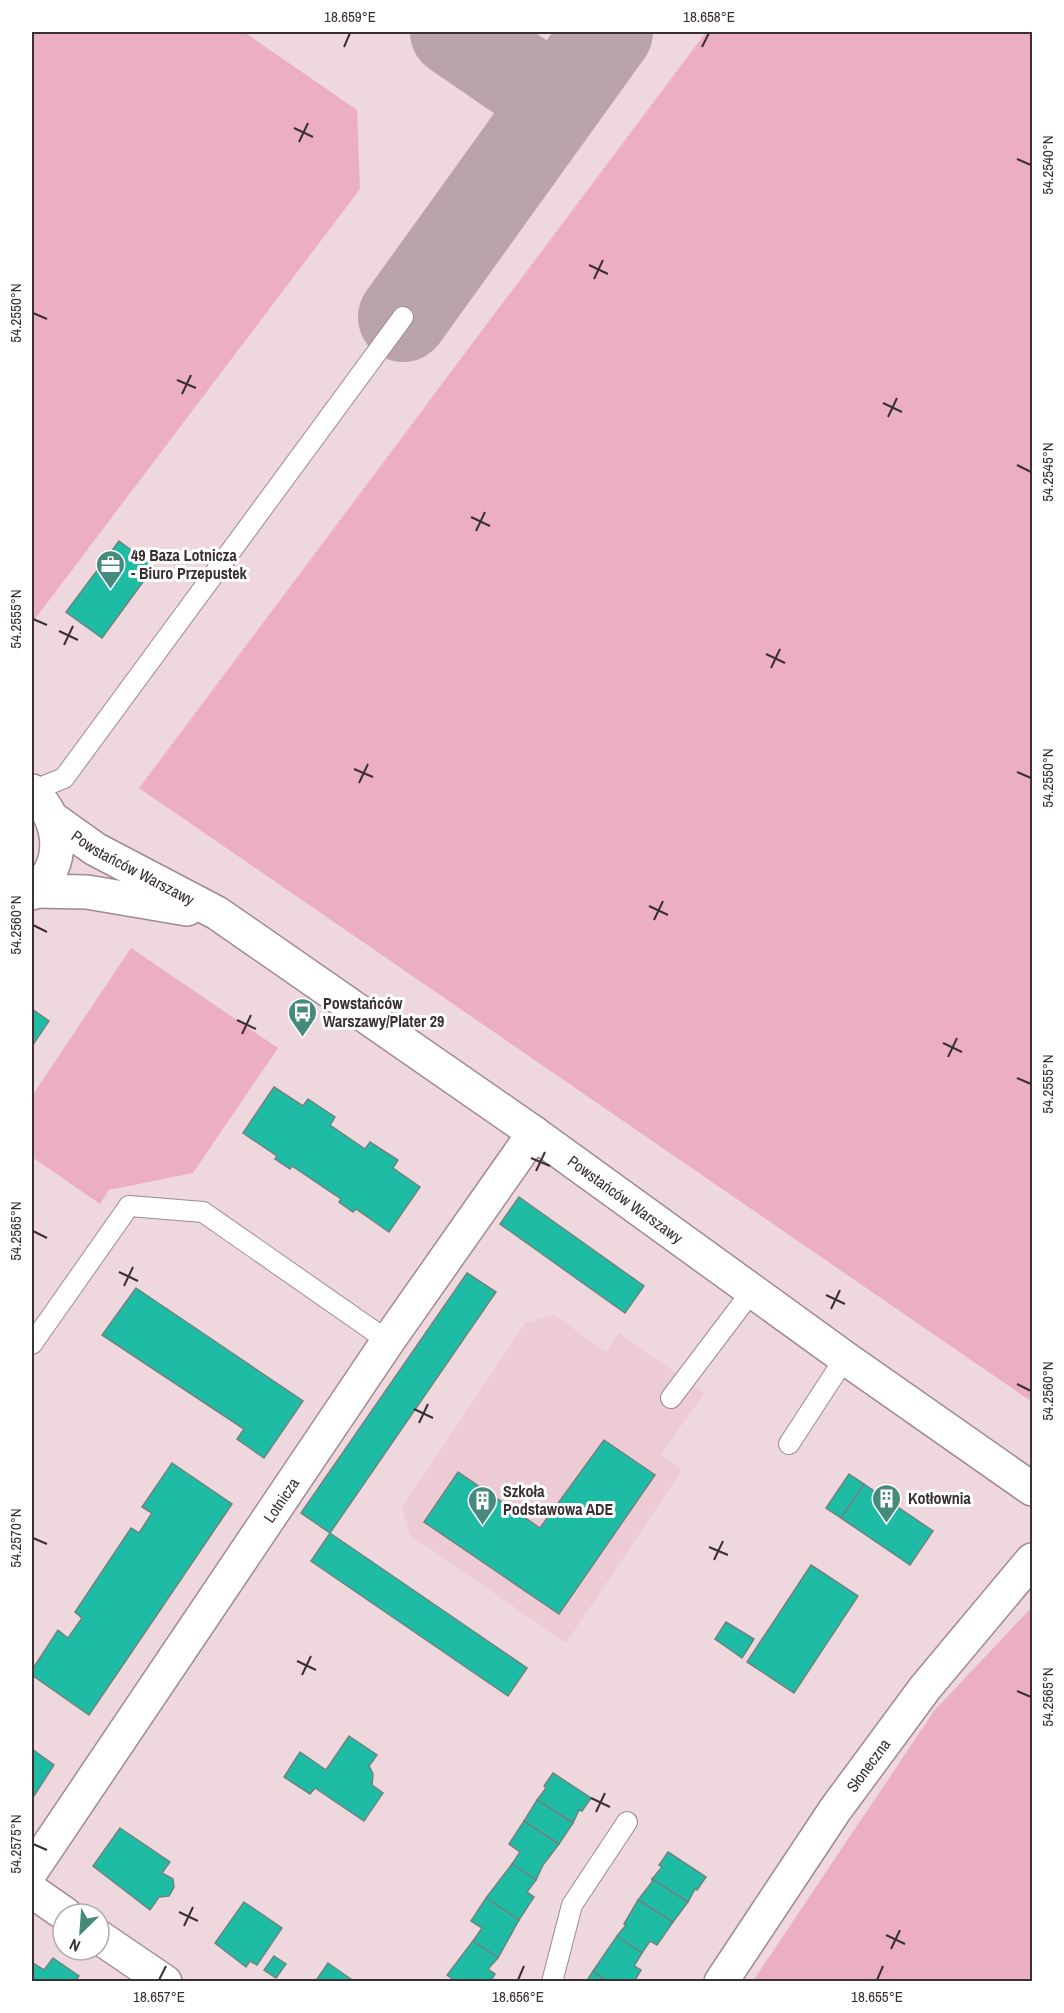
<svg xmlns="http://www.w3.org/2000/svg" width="1064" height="2013" viewBox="0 0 1064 2013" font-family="'Archivo Narrow',sans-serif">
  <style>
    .built { fill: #eccbd5 }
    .green { fill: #ecafc2 }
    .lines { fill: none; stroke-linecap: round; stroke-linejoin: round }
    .taxiway { stroke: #b8a4aa; stroke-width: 90 }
    .building { fill: #1ebba5; stroke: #6d847f; stroke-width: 1.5 }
    .service-casing { stroke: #a08990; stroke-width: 22 }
    .minor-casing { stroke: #a08990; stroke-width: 36 }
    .secondary-casing { stroke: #a08990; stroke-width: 36 }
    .service { stroke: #fff; stroke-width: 20 }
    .minor { stroke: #fff; stroke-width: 33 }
    .secondary { stroke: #fff; stroke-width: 33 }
    .ticks { fill: none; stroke: #393032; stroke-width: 2 }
    .labels { text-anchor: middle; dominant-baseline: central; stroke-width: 6; stroke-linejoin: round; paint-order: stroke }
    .poi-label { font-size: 16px; font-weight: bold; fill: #393032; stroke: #fff; text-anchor: start }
    .street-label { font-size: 16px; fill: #393032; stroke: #fff }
    .neatline { fill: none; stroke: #393032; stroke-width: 2 }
    .ticks-label { font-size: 15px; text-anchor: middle; fill: #393032 }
  </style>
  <rect width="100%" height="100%" fill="#efd7de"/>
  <polygon class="built" points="554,1315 606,1352 619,1333 704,1393 661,1455 682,1470 566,1643 410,1535 402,1507 525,1323"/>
  <g class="green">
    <polygon points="32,32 244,32 357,110 360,189 32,623"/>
    <polygon points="706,32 1032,32 1032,1402 139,788"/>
    <polygon points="131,948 278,1048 193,1173 109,1190 100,1204 32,1157 32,1096"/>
    <polygon points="1032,1607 1032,1981 753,1981 934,1711"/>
  </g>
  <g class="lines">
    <g class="taxiway">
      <polyline points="455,32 557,102"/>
      <polyline points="403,317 608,32"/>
    </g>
  </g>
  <g class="building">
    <polygon points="119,541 154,567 102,638 66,612"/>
    <polygon points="32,1009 49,1021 32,1046"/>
    <polygon points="274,1087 303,1106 308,1099 335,1117 330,1125 365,1149 370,1142 398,1160 393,1168 420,1187 389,1232 356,1209 353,1212 339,1202 341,1199 292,1166 290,1169 275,1159 277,1156 243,1133"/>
    <polygon points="519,1197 644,1286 625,1313 500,1224"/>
    <polygon points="467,1273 496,1292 330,1533 301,1513"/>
    <polygon points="136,1288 303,1401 264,1458 237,1439 244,1429 102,1335"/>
    <polygon points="604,1440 655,1475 559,1614 424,1522 458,1472 540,1528"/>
    <polygon points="172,1463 232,1504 89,1715 32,1675 32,1670 58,1630 68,1638 82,1618 75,1612 131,1528 139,1533 152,1513 142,1507"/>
    <polygon points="849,1474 864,1484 841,1518 826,1508"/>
    <polygon points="864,1484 933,1531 910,1565 841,1518"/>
    <polygon points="330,1533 527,1668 508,1696 311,1561"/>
    <polygon points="811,1565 858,1596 794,1693 747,1662"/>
    <polygon points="726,1622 754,1639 742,1658 715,1639"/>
    <polygon points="349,1736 377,1755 369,1766 373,1774 372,1785 383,1793 364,1821 315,1788 310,1794 284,1777 300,1752 326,1770"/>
    <polygon points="32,1749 54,1765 32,1799"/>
    <polygon points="553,1773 591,1798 582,1811 579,1810 573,1823 537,1800 546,1788 544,1786"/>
    <polygon points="537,1800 573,1823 559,1844 524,1821"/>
    <polygon points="524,1821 559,1844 543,1865 536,1880 512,1864 520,1852 509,1844"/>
    <polygon points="120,1828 170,1862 162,1873 173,1879 174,1887 169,1896 159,1897 150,1910 93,1866"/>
    <polygon points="668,1852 706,1877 697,1890 695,1889 688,1902 652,1879 662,1867 659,1865"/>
    <polygon points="512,1864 536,1880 527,1892 534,1897 519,1920 486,1898"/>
    <polygon points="652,1879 688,1902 673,1922 638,1900 652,1882"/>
    <polygon points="486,1898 519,1920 498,1958 473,1941 482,1928 471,1921"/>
    <polygon points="638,1900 673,1922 657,1945 650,1941 642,1953 617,1936 626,1925 624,1924"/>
    <polygon points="244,1902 282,1928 257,1965 250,1961 246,1967 215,1943"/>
    <polygon points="617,1936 642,1953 634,1966 641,1970 634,1982 608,1982 593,1971"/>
    <polygon points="473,1941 498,1958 488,1969 495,1974 490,1982 457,1982 447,1975"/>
    <polygon points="274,1956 286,1964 276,1978 264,1970"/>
    <polygon points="53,1958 79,1976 75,1982 32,1982 33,1963 44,1970"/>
    <polygon points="328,1963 355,1982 315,1982"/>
    <polygon points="593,1971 608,1982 586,1982"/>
  </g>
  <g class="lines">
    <defs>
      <g id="service">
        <polyline points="32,791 64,778 403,317"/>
        <polyline points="32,1344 129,1206 203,1212 388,1341"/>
        <polyline points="671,1398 752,1291"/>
        <polyline points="789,1444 845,1358"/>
        <polyline points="552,1982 572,1905 627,1822"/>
      </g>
      <g id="minor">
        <path id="s1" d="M32,1870L388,1341L534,1133"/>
        <polyline points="32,1891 65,1914"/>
        <polyline points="99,1937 165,1982"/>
        <path id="s2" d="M721,1982L835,1810L925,1688L1032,1560"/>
      </g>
      <g id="secondary">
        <path d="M32,791C62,821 68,864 32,893"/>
        <path id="s3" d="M53,819L95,849L217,913L534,1133L845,1358L1032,1489"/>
        <polyline points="34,891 87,892 187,909"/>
      </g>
    </defs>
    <use href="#service" class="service-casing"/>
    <use href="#minor" class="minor-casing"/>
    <use href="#secondary" class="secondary-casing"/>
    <use href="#service" class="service"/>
    <use href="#minor" class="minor"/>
    <use href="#secondary" class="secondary"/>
  </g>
  <path class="ticks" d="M344,47L350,33M702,47L709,33M294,128L313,137M299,142L308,123M1017,159L1031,165M589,265L608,274M594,279L603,260M33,313L47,319M177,380L196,388M182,394L191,375M883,403L902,412M888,417L897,398M1017,465L1031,472M471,517L490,526M476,531L485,512M33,619L47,625M59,631L78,640M64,645L73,626M766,654L785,663M771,668L780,649M354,769L373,777M1017,772L1031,778M359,783L368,764M649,906L668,915M654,920L663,901M33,925L47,932M237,1020L256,1029M242,1034L251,1015M943,1043L962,1052M948,1057L957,1038M1017,1078L1031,1084M531,1158L550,1166M536,1171L545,1152M33,1231L47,1238M119,1272L138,1281M124,1286L133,1267M826,1295L845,1304M831,1309L840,1290M1017,1384L1031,1391M414,1409L433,1418M419,1423L428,1404M33,1538L47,1544M709,1547L728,1555M714,1560L723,1541M297,1661L316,1670M302,1675L311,1656M1017,1691L1031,1697M591,1798L610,1807M596,1812L605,1793M33,1844L47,1850M179,1912L198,1921M184,1926L193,1907M886,1935L905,1944M891,1949L900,1930M159,1980L166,1966M518,1980L524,1966M877,1980L883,1966"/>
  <defs>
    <symbol id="office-pin" viewBox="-11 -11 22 30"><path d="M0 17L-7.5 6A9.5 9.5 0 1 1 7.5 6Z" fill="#46897d" stroke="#fff"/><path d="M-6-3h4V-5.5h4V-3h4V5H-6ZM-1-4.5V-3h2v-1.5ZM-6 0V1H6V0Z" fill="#fff"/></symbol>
    <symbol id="bus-pin" viewBox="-11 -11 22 30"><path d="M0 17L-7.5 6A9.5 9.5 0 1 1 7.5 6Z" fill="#46897d" stroke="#fff"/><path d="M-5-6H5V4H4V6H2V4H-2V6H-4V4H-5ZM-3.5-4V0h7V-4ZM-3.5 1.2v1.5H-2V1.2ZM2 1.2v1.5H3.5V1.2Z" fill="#fff"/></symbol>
    <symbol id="building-pin" viewBox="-11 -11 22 30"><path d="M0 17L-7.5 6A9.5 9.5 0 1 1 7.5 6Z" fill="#46897d" stroke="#fff"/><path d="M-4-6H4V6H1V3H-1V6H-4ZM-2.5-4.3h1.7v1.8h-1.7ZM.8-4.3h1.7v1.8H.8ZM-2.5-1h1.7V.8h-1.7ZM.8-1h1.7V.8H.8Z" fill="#fff"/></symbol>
  </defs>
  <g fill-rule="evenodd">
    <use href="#office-pin" x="94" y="548" width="33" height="45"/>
    <use href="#bus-pin" x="286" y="996" width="33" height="45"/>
    <use href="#building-pin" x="870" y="1482" width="33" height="45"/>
    <use href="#building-pin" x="466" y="1484" width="33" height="45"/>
  </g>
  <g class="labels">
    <g class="poi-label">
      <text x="131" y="555">49 Baza Lotnicza<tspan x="131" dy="18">- Biuro Przepustek</tspan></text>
      <text x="323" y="1003">Powstańców<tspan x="323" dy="18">Warszawy/Plater 29</tspan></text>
      <text x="503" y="1491">Szkoła<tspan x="503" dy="18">Podstawowa ADE</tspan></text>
      <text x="908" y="1498">Kotłownia</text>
    </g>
    <g class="street-label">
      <text stroke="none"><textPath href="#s3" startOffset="94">Powstańców Warszawy</textPath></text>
      <text stroke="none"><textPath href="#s3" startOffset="688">Powstańców Warszawy</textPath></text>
      <text stroke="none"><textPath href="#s1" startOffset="446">Lotnicza</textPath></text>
      <text stroke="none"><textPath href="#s2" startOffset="262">Słoneczna</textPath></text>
    </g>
  </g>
  <rect width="1064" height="2013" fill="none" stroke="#ffffff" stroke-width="66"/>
  <g transform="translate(81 1932) rotate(205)"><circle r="28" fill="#ffffff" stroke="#b0acad" stroke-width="1.5"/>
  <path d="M0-4.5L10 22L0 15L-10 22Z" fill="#46897d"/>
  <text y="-9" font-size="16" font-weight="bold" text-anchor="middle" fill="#393032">N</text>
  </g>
  <rect x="33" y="33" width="998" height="1947" class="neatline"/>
  <g class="ticks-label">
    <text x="350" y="22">18.659°E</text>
    <text x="709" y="22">18.658°E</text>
    <text transform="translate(1048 165) rotate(-90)" y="5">54.2540°N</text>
    <text transform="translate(16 313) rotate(-90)" y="5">54.2550°N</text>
    <text transform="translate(1048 472) rotate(-90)" y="5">54.2545°N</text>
    <text transform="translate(16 619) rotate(-90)" y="5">54.2555°N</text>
    <text transform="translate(1048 778) rotate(-90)" y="5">54.2550°N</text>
    <text transform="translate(16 925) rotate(-90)" y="5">54.2560°N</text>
    <text transform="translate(1048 1084) rotate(-90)" y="5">54.2555°N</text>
    <text transform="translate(16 1231) rotate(-90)" y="5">54.2565°N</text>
    <text transform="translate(1048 1391) rotate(-90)" y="5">54.2560°N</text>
    <text transform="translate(16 1538) rotate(-90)" y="5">54.2570°N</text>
    <text transform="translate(1048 1697) rotate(-90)" y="5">54.2565°N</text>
    <text transform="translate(16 1844) rotate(-90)" y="5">54.2575°N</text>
    <text x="159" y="2002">18.657°E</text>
    <text x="518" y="2002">18.656°E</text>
    <text x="877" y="2002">18.655°E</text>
  </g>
</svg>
